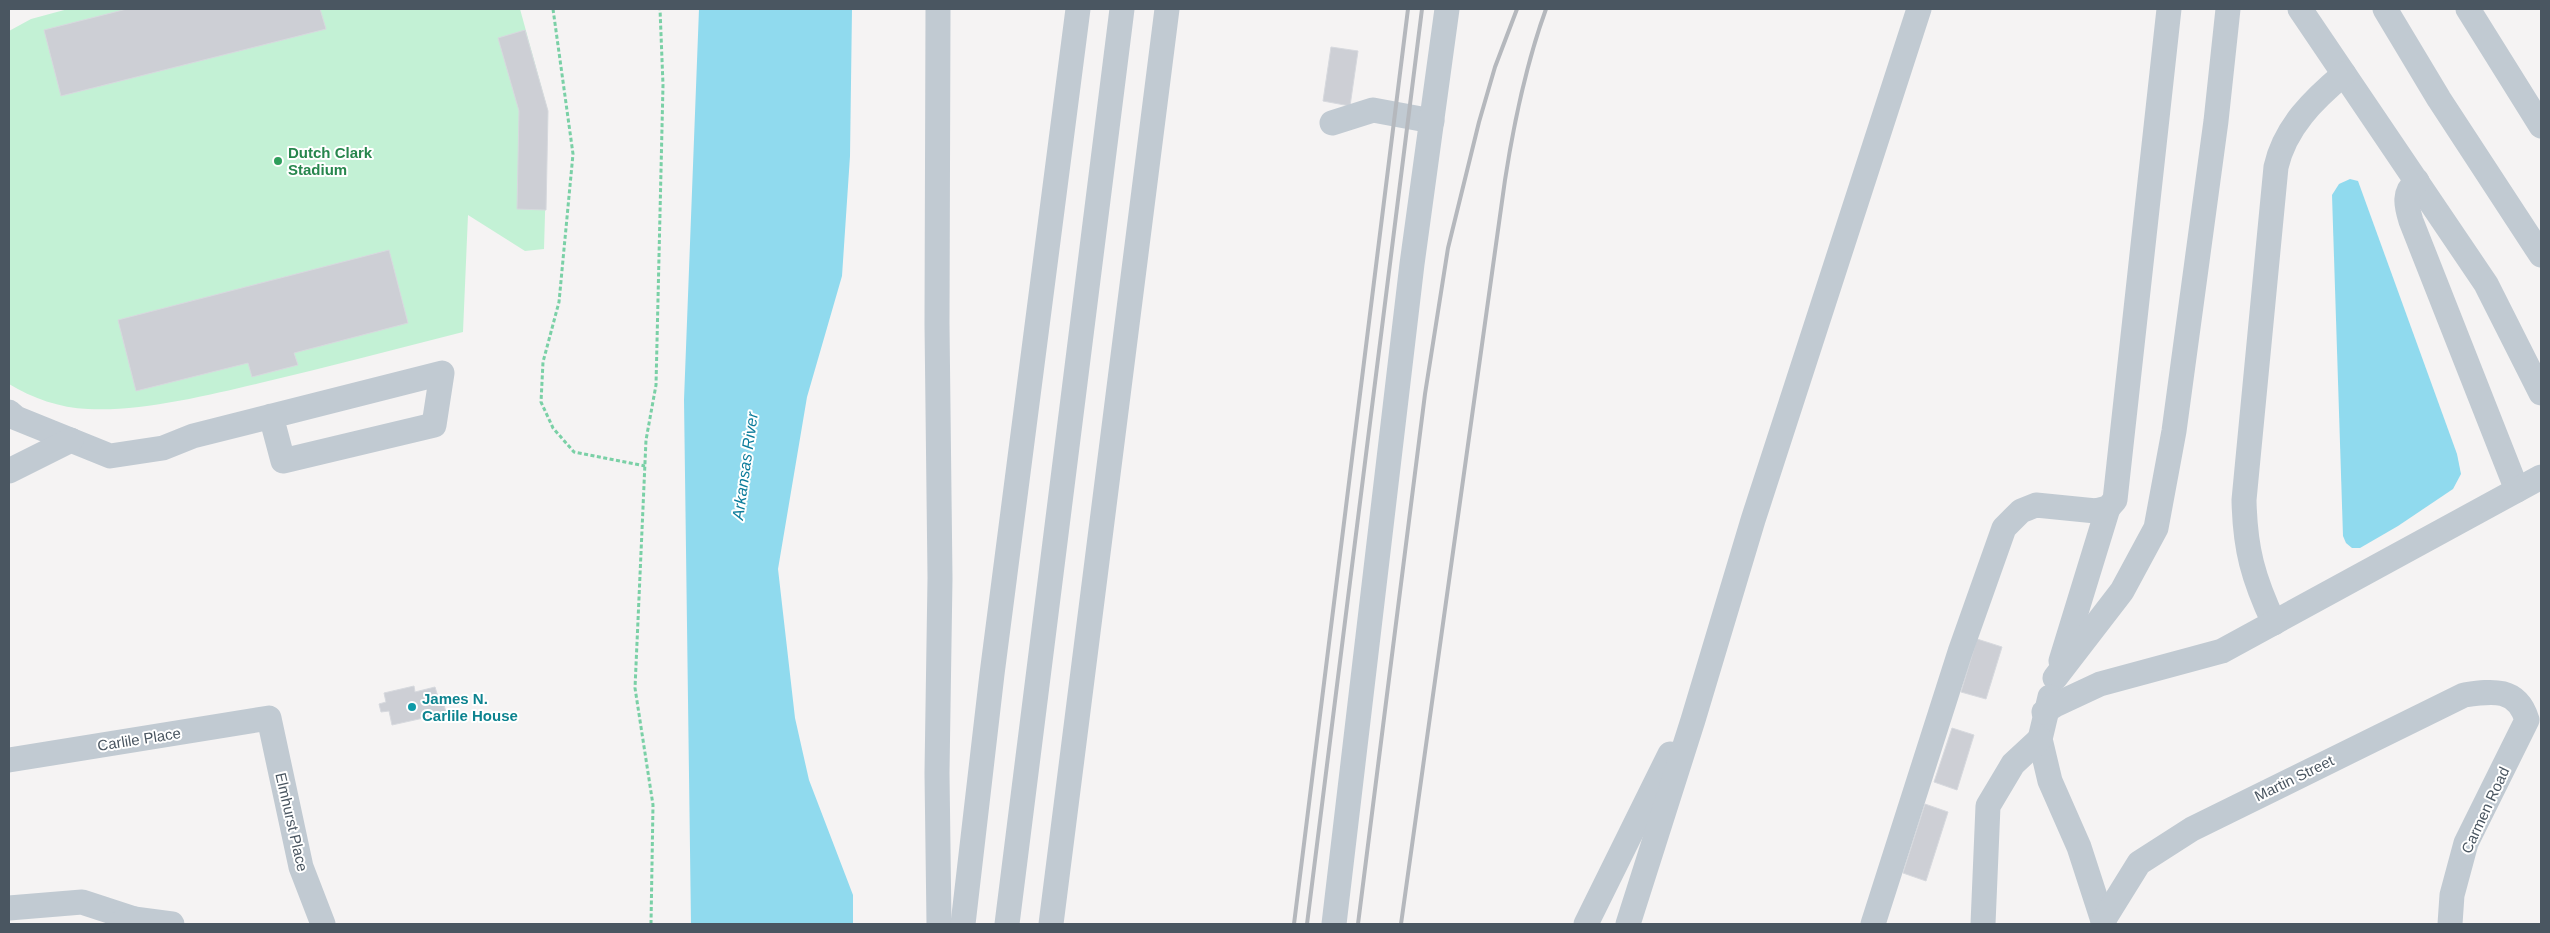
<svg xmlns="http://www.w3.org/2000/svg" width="2550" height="933" viewBox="0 0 2550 933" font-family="Helvetica,sans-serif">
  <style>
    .green { fill: #c3f1d5 }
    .water { fill: #90daee }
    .building { fill: #cdcfd5; stroke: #d7d9de }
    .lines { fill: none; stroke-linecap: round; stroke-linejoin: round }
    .path { stroke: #7ad0a6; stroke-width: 3; stroke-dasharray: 4 2.5; stroke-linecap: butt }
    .minor { stroke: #c1cad2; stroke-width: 25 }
    .rail { stroke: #b5b8bd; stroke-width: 4 }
    .leisure-dot { fill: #2e9e5b; stroke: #fff; stroke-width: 2 }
    .culture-dot { fill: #0f9aa8; stroke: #fff; stroke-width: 2 }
    .labels { text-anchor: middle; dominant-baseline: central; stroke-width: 4; stroke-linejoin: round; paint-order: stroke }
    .leisure-label { font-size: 15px; font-weight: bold; fill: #27864d; stroke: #fff; text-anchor: start }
    .culture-label { font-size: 15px; font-weight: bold; fill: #0d838f; stroke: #fff; text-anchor: start }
    .street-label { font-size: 15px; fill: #4a5661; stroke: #fff }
    .water-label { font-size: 16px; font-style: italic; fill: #0c7c9b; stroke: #fff }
  </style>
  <rect width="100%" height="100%" fill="#f5f3f3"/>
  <path class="green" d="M68,9H520L548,111L544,249L525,251L468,215L463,332C395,349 328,367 260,383C209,395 140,412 88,409C60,408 32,398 9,384V31L31,19Z"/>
  <g class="water">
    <polygon points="699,9 852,9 850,156 842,276 807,397 778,569 795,718 809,780 853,895 853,924 691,924 684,400"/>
    <polygon points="2350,179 2358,181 2457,454 2461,474 2453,489 2398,526 2360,548 2352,548 2346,543 2343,536 2332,195 2339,184"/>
  </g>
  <g class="building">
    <polygon points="127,9 320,9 326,29 61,96 44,30"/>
    <polygon points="525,30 548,111 546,210 517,209 519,111 498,38"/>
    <polygon points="1331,47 1358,51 1350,106 1323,101"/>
    <polygon points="389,250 408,323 294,353 298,365 252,377 248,363 136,391 118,320"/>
    <polygon points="1977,639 2002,647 1986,699 1961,692"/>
    <polygon points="414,686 415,692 435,687 438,697 442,696 446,713 392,725 389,711 381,712 379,704 386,702 384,693"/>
    <polygon points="1952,728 1974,735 1957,790 1934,782"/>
    <polygon points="1925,804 1948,812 1926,881 1903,873"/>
  </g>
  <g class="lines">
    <g class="path">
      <polyline points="553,9 573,154 559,302 543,362 541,402 553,428 574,452 645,466"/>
      <polyline points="651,924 653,805 635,688 646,440 656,385 663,85 660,9"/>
    </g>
    <g class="minor">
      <polyline points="938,9 937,324 940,578 937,773 939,924"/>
      <polyline points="2300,9 2486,284 2541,393"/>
      <polyline points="2385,9 2439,99 2541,255"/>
      <polyline points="2468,9 2541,126"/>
      <polyline points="1332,123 1373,110 1432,121"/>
      <path d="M2417,181C2403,192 2406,205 2411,221L2517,490"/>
      <polyline points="9,412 16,418 110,456 163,448 193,436 442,373 434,425 283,461 271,416"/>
      <polyline points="9,471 71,440"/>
      <path d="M2274,623C2253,578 2245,549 2244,500L2276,167C2285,127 2314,99 2344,74"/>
      <polyline points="2061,661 2108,508"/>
      <polyline points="2055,678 2122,591 2156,528 2174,431 2216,121 2228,9"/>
      <polyline points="2050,697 2040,739 2050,781 2079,847 2104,924"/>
      <polyline points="2044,712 2055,705 2100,684 2222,651 2541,477"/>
      <polyline points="9,760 269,718 301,867 323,924"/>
      <polyline points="9,908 82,902 134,919"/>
      <path d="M2103,921L2139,863L2192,829L2464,695C2492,691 2517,687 2527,720L2466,843L2452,895L2450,924"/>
      <polyline points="118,924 134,919 172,924"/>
      <polyline points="963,924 992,674 1078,9"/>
      <polyline points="1007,924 1122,9"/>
      <polyline points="1051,924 1167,9"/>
      <polyline points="1334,924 1412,264 1447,9"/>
      <polyline points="1586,924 1670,754"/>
      <polyline points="1628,924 1693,720 1753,520 1919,9"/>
      <polyline points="1873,924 1960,652 2004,528 2021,511 2036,505 2096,511 2108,508 2115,500 2169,9"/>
      <polyline points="1983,924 1988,806 2013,764 2040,739"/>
    </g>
    <g class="rail">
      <polyline points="1294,924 1408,9"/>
      <polyline points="1307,924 1422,9"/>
      <polyline points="1358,924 1425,394 1448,248 1479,122 1495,67 1517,9"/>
      <path d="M1401,924L1505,180C1514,122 1526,64 1546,9"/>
    </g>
  </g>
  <circle class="leisure-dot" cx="278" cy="161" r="5"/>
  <circle class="culture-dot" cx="412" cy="707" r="5"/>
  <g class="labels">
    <g class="leisure-label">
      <text x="288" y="152">Dutch Clark<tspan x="288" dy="17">Stadium</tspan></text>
    </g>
    <g class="culture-label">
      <text x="422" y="698">James N.<tspan x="422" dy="17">Carlile House</tspan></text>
    </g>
    <g class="street-label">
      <text transform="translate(139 739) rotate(-9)">Carlile Place</text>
      <text transform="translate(2294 778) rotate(-26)">Martin Street</text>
      <text transform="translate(2485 810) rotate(-65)">Carmen Road</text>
      <text transform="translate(292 822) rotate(77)">Elmhurst Place</text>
    </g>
    <g class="water-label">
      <text transform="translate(745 466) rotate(-82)">Arkansas River</text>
    </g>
  </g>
  <rect width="2550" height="933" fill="none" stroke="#4a5661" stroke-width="20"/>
</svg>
